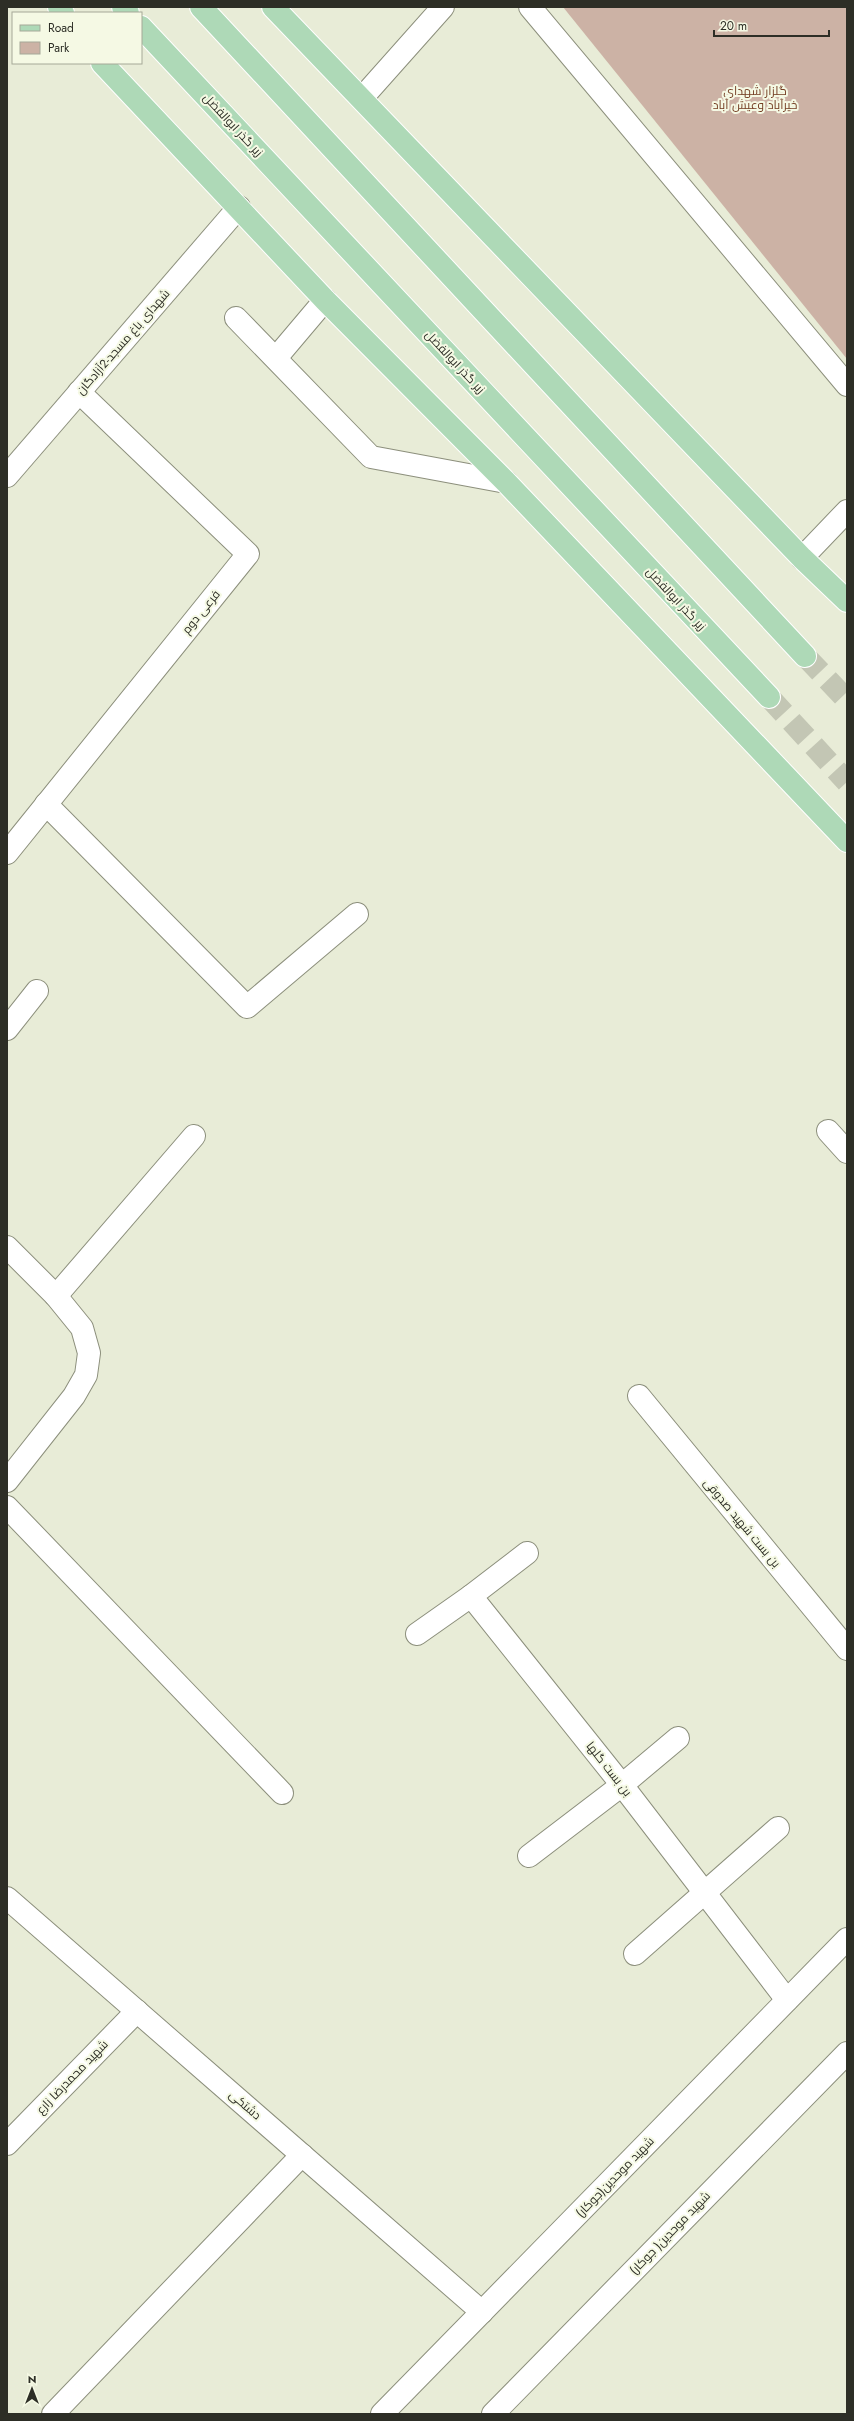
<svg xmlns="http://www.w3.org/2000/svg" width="854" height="2421" viewBox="0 0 854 2421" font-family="Jost,Cairo,sans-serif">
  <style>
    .green { fill: #ccb2a5 }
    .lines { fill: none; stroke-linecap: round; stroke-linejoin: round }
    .primary-tunnel { stroke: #c3c6b4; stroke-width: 22; stroke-dasharray: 22 11; stroke-linecap: butt }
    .minor-casing { stroke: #8c8f7c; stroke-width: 24 }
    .secondary-casing { stroke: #8c8f7c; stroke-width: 24 }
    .primary-casing { stroke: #fff; stroke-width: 24 }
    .minor { stroke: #fff; stroke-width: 22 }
    .secondary { stroke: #fff; stroke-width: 22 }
    .primary { stroke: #aed9b7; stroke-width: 22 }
    .labels { text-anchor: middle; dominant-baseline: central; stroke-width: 4; stroke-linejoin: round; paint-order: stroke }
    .park-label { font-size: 12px; fill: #733d22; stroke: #f5f9e4 }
    .street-label { font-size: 12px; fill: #2d2e26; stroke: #f5f9e4 }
  </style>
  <rect width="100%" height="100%" fill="#e8ecd7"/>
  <polygon class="green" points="563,7 847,7 847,359"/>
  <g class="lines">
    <g class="primary-tunnel">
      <polyline points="805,656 847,700"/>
      <polyline points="769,697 847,782"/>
    </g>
    <defs>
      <g id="minor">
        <polyline points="530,7 847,385"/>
        <polyline points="362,98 443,7"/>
        <polyline points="236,318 371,457 506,482"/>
        <polyline points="276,358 325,300"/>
        <polyline points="7,476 239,207"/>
        <polyline points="802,558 847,511"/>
        <polyline points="46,804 247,1007 357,914"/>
        <polyline points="7,853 248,554 79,392"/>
        <polyline points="7,1029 37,991"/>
        <polyline points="828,1131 847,1152"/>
        <polyline points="7,1247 56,1296 82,1328 89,1353 86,1375 74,1396 7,1481"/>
        <polyline points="56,1296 194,1136"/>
        <polyline points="639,1396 847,1649"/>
        <polyline points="7,1507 282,1793"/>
        <polyline points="527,1553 471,1596 622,1785 787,2000"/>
        <polyline points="417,1634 471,1596"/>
        <polyline points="529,1856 622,1785 678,1738"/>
        <polyline points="7,1898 482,2312"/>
        <polyline points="635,1954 778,1828"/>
        <polyline points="7,2144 137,2011"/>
        <polyline points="53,2414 302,2155"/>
      </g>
      <g id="secondary">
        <polyline points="382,2414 847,1939"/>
        <polyline points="493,2414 847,2053"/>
      </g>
      <g id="primary">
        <polyline points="59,7 63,13"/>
        <polyline points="123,7 128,13"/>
        <polyline points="201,7 805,656"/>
        <polyline points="273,7 802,558 847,601"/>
        <polyline points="141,27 769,697"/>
        <polyline points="102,63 325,300 506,482 847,841"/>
      </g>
    </defs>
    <use href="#minor" class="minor-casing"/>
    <use href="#secondary" class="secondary-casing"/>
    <use href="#primary" class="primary-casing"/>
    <use href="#minor" class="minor"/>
    <use href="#secondary" class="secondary"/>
    <use href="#primary" class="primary"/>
  </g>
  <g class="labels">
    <g class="park-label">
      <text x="755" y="91">گلزار شهدای<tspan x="755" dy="14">خیرآباد وعیش آباد</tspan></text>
    </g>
    <g class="street-label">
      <text transform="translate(233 125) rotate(47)">زیر گذر ابوالفضل</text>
      <text transform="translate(123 342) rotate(-49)">شهدای‌ باغ مسجد-2آزادگان</text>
      <text transform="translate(455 362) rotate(47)">زیر گذر ابوالفضل</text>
      <text transform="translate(676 599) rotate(47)">زیر گذر ابوالفضل</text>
      <text transform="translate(201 612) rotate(-51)">فرعی دوم</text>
      <text transform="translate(742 1523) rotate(50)">بن بست شهید صدوقی</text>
      <text transform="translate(609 1769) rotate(52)">بن بست گلها</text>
      <text transform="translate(72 2077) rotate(-46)">شهید محمدرضا زارع</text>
      <text transform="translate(245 2105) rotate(41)">دشتکی</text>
      <text transform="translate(615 2177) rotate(-46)">شهید موحدین(جوکار)</text>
      <text transform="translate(670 2233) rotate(-46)">شهید موحدین( جوکار)</text>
    </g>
  </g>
  <rect width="854" height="2421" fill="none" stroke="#2d2e26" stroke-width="16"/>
  <rect x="12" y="12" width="130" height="52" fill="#f5f9e4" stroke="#a5a898"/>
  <rect x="20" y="25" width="20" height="6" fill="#aed9b7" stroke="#a5a898"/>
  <text x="48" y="32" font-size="12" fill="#2d2e26">Road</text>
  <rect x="20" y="42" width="20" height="12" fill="#ccb2a5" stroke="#a5a898"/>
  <text x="48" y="52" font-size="12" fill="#2d2e26">Park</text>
  <g transform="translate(32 2389)" stroke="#f5f9e4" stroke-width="3" paint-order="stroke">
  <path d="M0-3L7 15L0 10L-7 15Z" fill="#2d2e26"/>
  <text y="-6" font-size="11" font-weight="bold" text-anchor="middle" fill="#2d2e26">N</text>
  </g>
  <path d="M714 30v6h115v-6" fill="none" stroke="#2d2e26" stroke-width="2"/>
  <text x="720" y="30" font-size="12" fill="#2d2e26" stroke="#f5f9e4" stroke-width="3" paint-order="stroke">20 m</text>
</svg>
